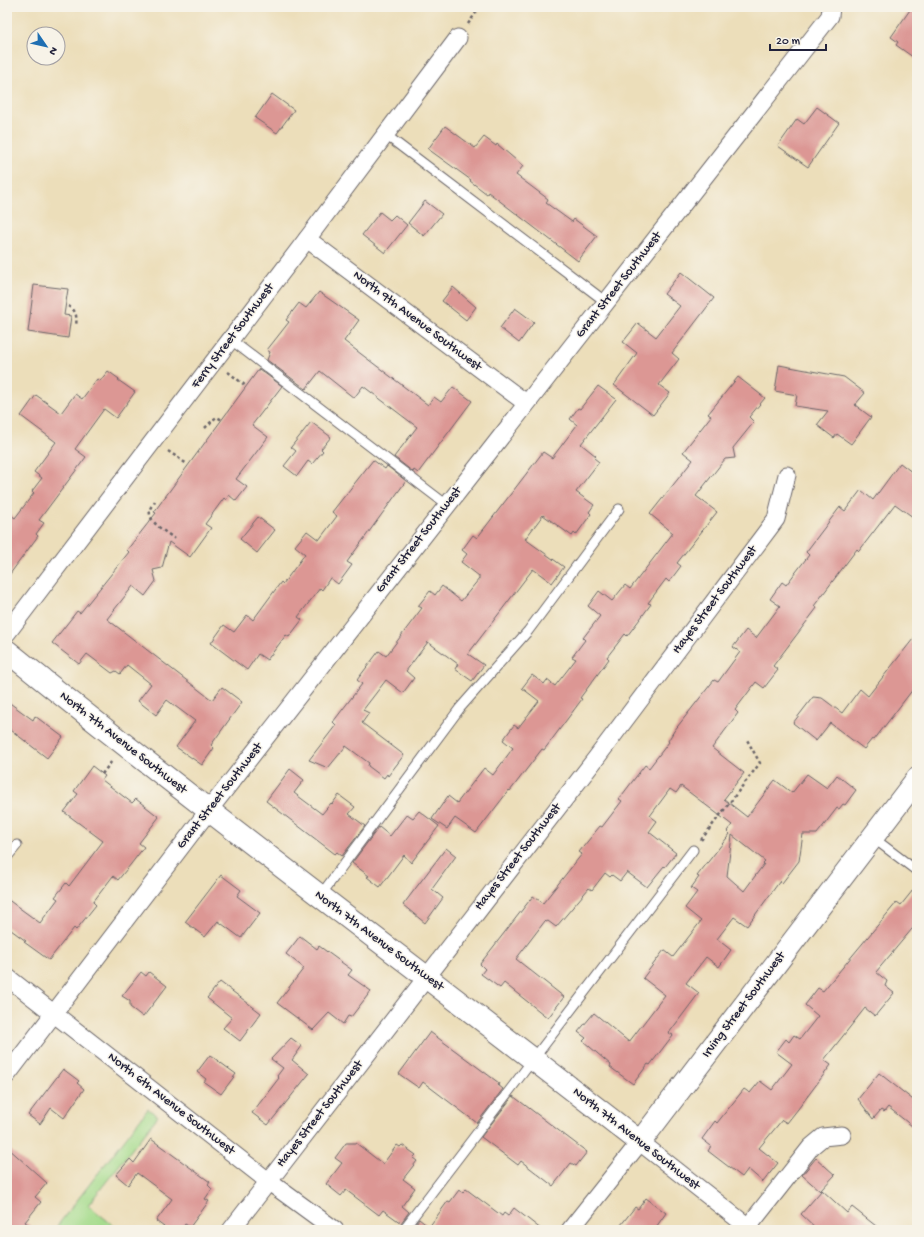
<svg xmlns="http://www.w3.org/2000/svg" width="924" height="1237" viewBox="0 0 924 1237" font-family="'Gochi Hand',sans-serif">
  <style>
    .green { fill: #a6dc8d; stroke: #647f64 }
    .building { fill: #dc9794; fill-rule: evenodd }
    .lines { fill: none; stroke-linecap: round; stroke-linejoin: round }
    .service-casing { stroke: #696467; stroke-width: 11 }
    .minor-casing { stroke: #696467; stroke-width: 19 }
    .tertiary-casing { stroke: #696467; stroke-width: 24 }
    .path { stroke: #696467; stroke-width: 2.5; stroke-dasharray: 3 3; stroke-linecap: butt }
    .service { stroke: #fff; stroke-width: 9 }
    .minor { stroke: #fff; stroke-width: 17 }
    .tertiary { stroke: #fff; stroke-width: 22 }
    .labels { text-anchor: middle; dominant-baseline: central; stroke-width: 3; stroke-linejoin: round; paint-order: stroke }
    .street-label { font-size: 13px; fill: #22223b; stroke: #f7f3e8 }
  </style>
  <rect width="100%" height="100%" fill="#f7f3e8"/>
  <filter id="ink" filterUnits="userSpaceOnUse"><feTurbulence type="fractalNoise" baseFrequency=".025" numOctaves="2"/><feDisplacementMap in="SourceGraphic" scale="8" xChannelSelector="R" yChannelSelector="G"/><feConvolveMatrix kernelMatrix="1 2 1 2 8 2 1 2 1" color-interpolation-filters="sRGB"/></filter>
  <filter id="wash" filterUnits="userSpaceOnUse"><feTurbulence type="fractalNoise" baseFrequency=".012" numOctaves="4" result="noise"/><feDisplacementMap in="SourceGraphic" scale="16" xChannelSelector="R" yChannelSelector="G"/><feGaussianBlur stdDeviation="0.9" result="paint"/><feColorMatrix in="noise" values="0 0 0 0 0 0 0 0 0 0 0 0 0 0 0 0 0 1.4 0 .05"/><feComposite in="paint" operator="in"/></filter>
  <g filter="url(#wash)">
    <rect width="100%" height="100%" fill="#ecdeba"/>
    <polygon class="green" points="148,1109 158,1116 88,1205 119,1230 54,1230"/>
    <g id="blocks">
      <g class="building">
        <polygon points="912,7 917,7 917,60 896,45 898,42 891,37"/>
        <polygon points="272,94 294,110 277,133 255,118"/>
        <polygon points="817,107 839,123 808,167 778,146 797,119 804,124"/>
        <polygon points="445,126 475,148 484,137 496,146 497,144 523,166 516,175 548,199 546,203 572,222 574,219 597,236 578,261 488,192 487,194 470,181 471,180 428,149"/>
        <polygon points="425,201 442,214 424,236 408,223"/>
        <polygon points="380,212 390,220 395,215 407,225 385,253 362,235"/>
        <polygon points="681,272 714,298 672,353 679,359 659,385 670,393 653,415 614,385 637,353 623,342 638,323 656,337 680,306 664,294"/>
        <polygon points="34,285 68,289 64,315 71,316 68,338 28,332"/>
        <polygon points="453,287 476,307 466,320 442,301"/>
        <polygon points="319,292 359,320 344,341 428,405 434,397 441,402 453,387 472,401 418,473 414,470 413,472 394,457 417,427 363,386 354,398 320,371 306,389 267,360 270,352 267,350 289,322 286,320 299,303 306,308"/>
        <polygon points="515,308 534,322 519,343 500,328"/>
        <polygon points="779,365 844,377 865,393 855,405 871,417 851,444 837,434 834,438 817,425 828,411 795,406 797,395 775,391"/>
        <polygon points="259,369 282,386 252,425 268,437 236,479 247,487 236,501 229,495 226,500 224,498 205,524 211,528 190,557 169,542 162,568 153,570 156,581 145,596 133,586 107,619 212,700 222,687 242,702 211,745 214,748 202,765 176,747 195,721 167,700 156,715 138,701 151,684 127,665 120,674 116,671 112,673 87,654 79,664 52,643 77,611 80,613 129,552 127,550 156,513 154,512"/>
        <polygon points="108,371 119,379 118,380 135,392 116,418 104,409 75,449 86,457 39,520 44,523 36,534 38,536 7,578 7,512 15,518 34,493 32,491 42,478 34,472 56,442 21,416 36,395 61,413 75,394 82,399 97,379 100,381"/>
        <polygon points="738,377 765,398 749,417 754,422 733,448 735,458 725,459 696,496 717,512 677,563 681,566 669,582 666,579 648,603 651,604 643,615 627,636 625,634 607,657 609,659 580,698 582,699 568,718 544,750 542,749 510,791 509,790 476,833 455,818 447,829 432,819 448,796 457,803 484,768 493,775 513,748 503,740 514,725 518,728 539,701 522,688 532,675 544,684 547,680 555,686 576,659 572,657 585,640 583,638 600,616 588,606 599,591 612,601 625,585 630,589 673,533 650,514 693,460 683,452 711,416 708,414"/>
        <polygon points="598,386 616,399 581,444 596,456 594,458 599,462 576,492 594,505 589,512 591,514 576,535 574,533 572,536 543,515 525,539 564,567 552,583 533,569 468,654 484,665 472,681 455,669 458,664 428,642 406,671 414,678 403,693 386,680 363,710 369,713 362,723 404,755 388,776 387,774 384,778 368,766 369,763 346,746 328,768 309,760 336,725 333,722 362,684 357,680 379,651 386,656 422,608 418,606 430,591 435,595 442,586 461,601 479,579 479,576 461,562 467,554 462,550 473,535 477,538 543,452 552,458 577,425 570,419 578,408 580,409"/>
        <polygon points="311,422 331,437 321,449 323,451 312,464 308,461 297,476 284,466 296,451 291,447"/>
        <polygon points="373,460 385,469 387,466 406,481 347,562 352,565 338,584 330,578 322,590 320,588 298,617 302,620 289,637 286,635 267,660 258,654 247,670 211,643 224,625 234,632 247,615 253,620 281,582 283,584 305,554 295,546 307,531 319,540 337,516 332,512"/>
        <path d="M900,463L917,476V520L895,504L859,551L857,549L814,606L817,608L773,666L778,670L764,688L756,682L735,710L738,713L712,748L744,773L724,799L747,817L775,780L792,793L807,774L827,788L837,775L856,790L845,805L843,804L839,809L837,808L817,834H803L799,861L782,883L780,881L747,926L734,917L717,939L731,950L719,967L706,957L686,983L699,993L669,1033L673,1035L650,1065L648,1064L633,1084L610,1067L611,1065L583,1041L586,1038L578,1032L594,1013L629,1042L665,995L643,978L664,950L673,957L701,921L685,908L697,892L691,888L699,877L697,876L730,834L727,831L732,825L681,786L676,793L670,789L650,816L657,821L649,832L676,853L665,867L664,866L647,887L627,872L620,881L612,875L610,877L605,873L592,890L589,888L556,927L548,921L546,922L545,921L516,959L564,997L548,1018L504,983L500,988L481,974L485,969L480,964L533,896L543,903L582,854L579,852L600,826L602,827L622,801L619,799L645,765L649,768L669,742L668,741L674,731L714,680L718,682L740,652L733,647L746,630L756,638L780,606L770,599L782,582L786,585L809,555L806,552L840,507L845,511L861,490L873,500ZM732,835L765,861L763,863L764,864L744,891L727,876Z"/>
        <polygon points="258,517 275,530 257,553 240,539"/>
        <polygon points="917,634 917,684 874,740 872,739 864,749 830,723 816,741 793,723 813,697 822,698 842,713 860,689 868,696"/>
        <polygon points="7,701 33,720 35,716 63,737 47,758 7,727"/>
        <polygon points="92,766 105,776 102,780 132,803 136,799 159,817 139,843 144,847 131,864 118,880 113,876 93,902 96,905 76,930 74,928 49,960 24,942 26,941 7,927 7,899 40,923 58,899 55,897 66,883 69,886 103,841 64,812 78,794 74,791"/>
        <polygon points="290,769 304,780 294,793 322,814 331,803 332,804 339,795 355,807 349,814 365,826 342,856 337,852 335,854 266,801"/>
        <polygon points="419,811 439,826 411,863 404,855 380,887 367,877 369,876 352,863 379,827 390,836 407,814 413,818"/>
        <polygon points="446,848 456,856 432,889 443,898 425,923 403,905"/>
        <polygon points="221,875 241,890 237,896 260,913 241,938 218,921 205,937 185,922"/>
        <polygon points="917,885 917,923 876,972 887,981 885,986 894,993 875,1016 865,1008 824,1060 831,1065 798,1109 787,1123 782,1120 759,1148 778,1163 763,1182 748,1169 742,1177 708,1151 711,1146 702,1139 715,1121 717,1123 744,1089 750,1093 760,1081 772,1090 792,1064 776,1052 786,1039 789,1042 794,1035 800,1039 818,1016 805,1005 818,988 823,991 897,902 901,905"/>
        <polygon points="300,936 317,949 319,946 352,970 348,975 371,991 351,1017 348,1016 343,1024 329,1013 313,1030 277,1003 304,968 286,954"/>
        <polygon points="141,972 146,976 149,972 167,986 143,1017 130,1007 130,1001 122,996"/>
        <polygon points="220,982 261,1013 240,1041 223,1028 232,1018 207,998"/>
        <polygon points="430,1032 499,1083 498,1085 503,1089 477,1123 423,1082 419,1088 399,1074"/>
        <polygon points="291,1038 302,1046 292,1060 309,1074 268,1125 252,1113 279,1078 277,1076 283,1068 271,1059"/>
        <polygon points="210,1055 236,1074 221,1094 204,1082 206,1079 197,1072"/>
        <polygon points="63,1069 79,1081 77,1083 84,1089 64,1118 51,1108 40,1124 28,1115"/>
        <polygon points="879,1073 917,1103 917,1130 888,1107 884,1112 881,1110 873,1119 858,1099"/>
        <polygon points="513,1096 587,1152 576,1166 571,1163 553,1186 521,1161 518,1165 481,1137"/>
        <polygon points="151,1139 210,1182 208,1185 212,1189 205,1199 209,1201 190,1227 185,1224 181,1230 168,1230 156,1221 172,1199 137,1173 128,1185 116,1175 130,1159 134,1163"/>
        <polygon points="346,1143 356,1143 383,1164 397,1145 400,1147 402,1145 416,1155 413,1158 417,1161 403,1179 415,1188 402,1206 409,1212 401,1223 383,1210 379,1215 346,1190 341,1196 326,1184 342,1163 335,1158"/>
        <polygon points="7,1147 47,1183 35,1197 41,1202 25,1222 36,1230 7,1230"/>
        <polygon points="816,1158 835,1175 820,1191 802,1175"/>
        <polygon points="466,1189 502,1216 504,1213 508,1216 514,1208 542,1230 411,1230 419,1219 429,1227 448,1201 450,1202 459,1190 463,1192"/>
        <polygon points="822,1190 847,1213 852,1207 881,1230 818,1230 801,1214"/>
        <polygon points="646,1198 666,1213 654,1230 617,1230 635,1207 638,1209"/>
      </g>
    </g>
  </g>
  <g filter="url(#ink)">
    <use href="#blocks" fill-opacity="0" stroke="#696467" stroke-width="1"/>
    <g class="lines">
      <defs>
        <g id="service">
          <polyline points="386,135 606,302"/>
          <polyline points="231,340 447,505"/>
          <polyline points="872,837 917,871"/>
          <polyline points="7,857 17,845"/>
          <polyline points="320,896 460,708 528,631 619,509"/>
          <polyline points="403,1230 693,850"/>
        </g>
        <g id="minor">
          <polyline points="307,239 526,403"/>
          <polyline points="7,633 307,239 458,38"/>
          <polyline points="7,977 268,1181 335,1230"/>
          <polyline points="7,1075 209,810 830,16 831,7"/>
          <polyline points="748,1227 811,1147 823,1137 842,1135"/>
          <polyline points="231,1230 597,757 776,519 787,475"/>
          <polyline points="570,1230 640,1142 752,1230"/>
        </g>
        <path id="tertiary" d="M7,651C215,819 430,978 640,1142L917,779"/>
      </defs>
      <use href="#service" class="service-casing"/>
      <use href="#minor" class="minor-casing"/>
      <use href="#tertiary" class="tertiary-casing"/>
      <g class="path">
        <polyline points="468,24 480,7"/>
        <path d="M68,306C77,310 77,318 76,326"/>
        <polyline points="228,372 246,386"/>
        <polyline points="205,428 214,419 217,417 222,420"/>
        <polyline points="168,451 187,464"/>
        <path d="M155,501C154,503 151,506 150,509C147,522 166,532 175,539"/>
        <polyline points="102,774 112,761"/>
        <polyline points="701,840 760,763 746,738"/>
      </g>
      <use href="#service" class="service"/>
      <use href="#minor" class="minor"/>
      <use href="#tertiary" class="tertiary"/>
    </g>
  </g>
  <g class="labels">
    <g class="street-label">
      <text transform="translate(619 285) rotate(-52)">Grant Street Southwest</text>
      <text transform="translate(417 321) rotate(37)">North 9th Avenue Southwest</text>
      <text transform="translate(233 336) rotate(-53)">Ferry Street Southwest</text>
      <text transform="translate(419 540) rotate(-52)">Grant Street Southwest</text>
      <text transform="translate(715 600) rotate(-53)">Hayes Street Southwest</text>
      <text transform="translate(123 743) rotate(38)">North 7th Avenue Southwest</text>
      <text transform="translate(220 796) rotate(-52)">Grant Street Southwest</text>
      <text transform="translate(518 857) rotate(-52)">Hayes Street Southwest</text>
      <text transform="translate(379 941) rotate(37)">North 7th Avenue Southwest</text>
      <text transform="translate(744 1005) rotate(-53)">Irving Street Southwest</text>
      <text transform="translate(171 1104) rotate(38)">North 6th Avenue Southwest</text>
      <text transform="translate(320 1114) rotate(-52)">Hayes Street Southwest</text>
      <text transform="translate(636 1139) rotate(38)">North 7th Avenue Southwest</text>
    </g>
  </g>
  <rect width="924" height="1237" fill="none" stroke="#f7f3e8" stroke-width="24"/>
  <g transform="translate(46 46) rotate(124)"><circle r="19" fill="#f7f3e8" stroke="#a29fa3"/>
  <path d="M0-3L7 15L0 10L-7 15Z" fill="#1f6fb2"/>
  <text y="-6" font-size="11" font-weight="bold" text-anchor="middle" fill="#22223b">N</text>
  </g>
  <path d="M770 44v6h56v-6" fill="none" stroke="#22223b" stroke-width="2"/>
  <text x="776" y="44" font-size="12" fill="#22223b" stroke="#f7f3e8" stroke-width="3" paint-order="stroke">20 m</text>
</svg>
